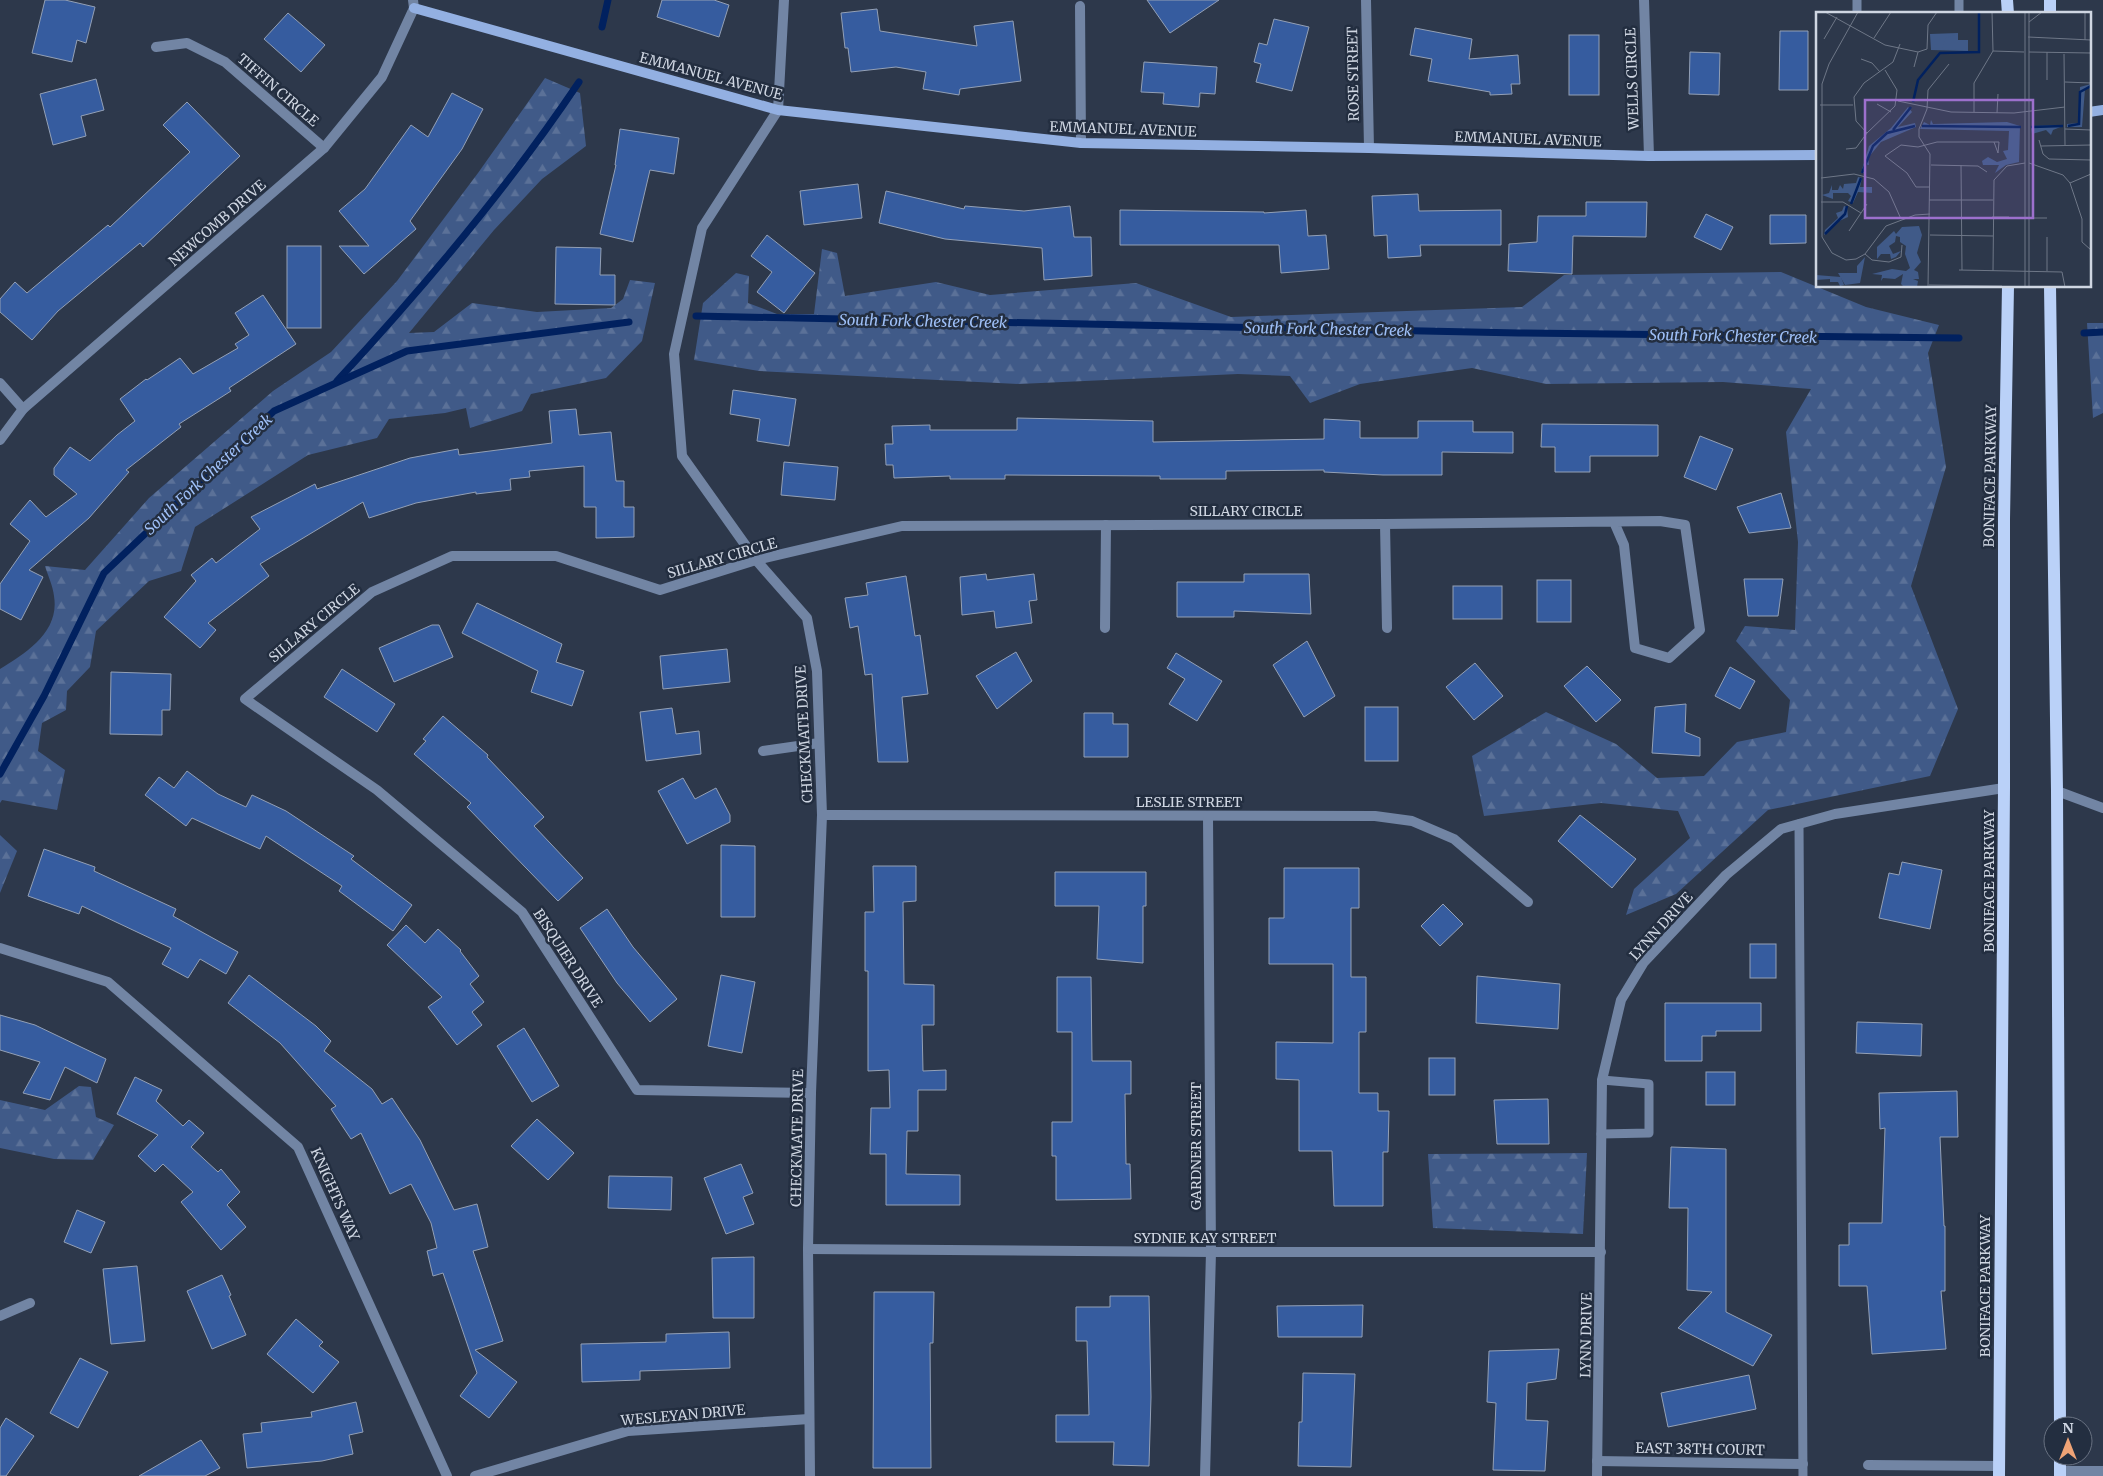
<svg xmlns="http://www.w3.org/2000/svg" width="2103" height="1476" viewBox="0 0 2103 1476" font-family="Merriweather,serif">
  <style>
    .forest { fill: url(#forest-firs) }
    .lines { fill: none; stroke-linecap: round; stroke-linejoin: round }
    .stream { stroke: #01215f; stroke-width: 7 }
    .building { fill: #365c9f; stroke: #93a0b6 }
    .lane { stroke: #7285a4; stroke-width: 9 }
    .street { stroke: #7285a4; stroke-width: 10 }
    .secondary { stroke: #93b0e2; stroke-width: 10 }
    .primary { stroke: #bad1f8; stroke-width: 12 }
    .labels { text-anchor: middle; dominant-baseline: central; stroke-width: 5; stroke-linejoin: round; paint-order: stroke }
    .street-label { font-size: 14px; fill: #cfd6e2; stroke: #232e40 }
    .water-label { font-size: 15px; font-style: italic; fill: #9fc0f8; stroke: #232e40 }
    .inset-river { fill: none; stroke: #01215f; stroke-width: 2.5 }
    .inset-road { fill: none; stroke: #6e7787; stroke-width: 1 }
    .view { fill: #9d70cd; fill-opacity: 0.15; stroke: #9d70cd; stroke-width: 2.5 }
    .inset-edge { fill: none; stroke: #cfd6e2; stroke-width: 2.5 }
  </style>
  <defs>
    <pattern id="forest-firs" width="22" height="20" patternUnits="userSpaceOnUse" patternTransform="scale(1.25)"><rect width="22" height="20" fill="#405a88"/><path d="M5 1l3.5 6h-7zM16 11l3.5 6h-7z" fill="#5b7198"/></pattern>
  </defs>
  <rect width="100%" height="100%" fill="#2d384b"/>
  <g class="forest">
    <path d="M545,78L580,93L586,146L542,179L494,230L409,333L434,332L472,303L537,312L611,308L623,299L630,280L655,283L642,341L606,378L531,394L522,411L470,428L466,408L445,413L389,419L377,438L308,455L195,527L181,571L149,581L96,631L90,667L67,691L66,710L42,723L38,751L65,770L57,810L2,800L0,803V669C26,653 60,632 54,596C53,586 48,576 45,566L85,570L149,498L273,391L331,352L397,281L478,173Z"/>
    <polygon points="822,249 837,253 845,296 936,282 990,295 1136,283 1231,317 1522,307 1564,275 1781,272 1866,307 1939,325 1928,353 1946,467 1911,586 1958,709 1930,776 1768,810 1676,894 1626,915 1634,889 1690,838 1678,811 1601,803 1484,816 1472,756 1546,712 1616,744 1657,778 1704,776 1737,742 1786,732 1790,700 1736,641 1745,626 1795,630 1798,542 1786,432 1811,389 1723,382 1546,384 1472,368 1360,384 1310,403 1290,376 1238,374 1019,384 759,371 694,360 703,303 736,273 749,276 748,303 777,314 814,314"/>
    <polygon points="2087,323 2103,323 2103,413 2093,418"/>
    <polygon points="0,835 17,851 0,893"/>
    <polygon points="79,1086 91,1087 96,1117 114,1125 93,1160 54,1159 0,1148 0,1100 45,1110"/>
    <polygon points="1587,1153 1583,1234 1433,1228 1428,1154"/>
  </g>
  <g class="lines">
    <g class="stream">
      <polyline points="602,27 608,0"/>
      <polyline points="696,316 1519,333 1959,338"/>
      <polyline points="2084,333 2103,332"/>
      <path d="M337,381C424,287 508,188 579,82"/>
      <polyline points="0,774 44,696 104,573 274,411 407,351 629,322"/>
    </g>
  </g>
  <g class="building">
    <polygon points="45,0 65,0 95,7 86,43 77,40 72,62 32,53"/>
    <polygon points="662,0 714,0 729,5 719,37 657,17"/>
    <polygon points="1147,0 1219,0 1170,33"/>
    <polygon points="877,9 880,31 977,46 974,26 1013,21 1021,81 960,89 959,95 923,89 926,72 896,67 851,72 848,48 845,48 841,13"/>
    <polygon points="288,13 325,45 301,72 264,39"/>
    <polygon points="1274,19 1309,27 1292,91 1256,82 1261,64 1254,62 1259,43 1267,45"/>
    <polygon points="1415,28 1472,39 1469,59 1518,55 1520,84 1511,84 1512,94 1490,95 1490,92 1428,81 1432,59 1410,55"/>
    <polygon points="1780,31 1808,31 1808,90 1779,90"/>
    <rect x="1569" y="35" width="30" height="60"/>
    <polygon points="1690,52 1720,53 1719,95 1689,94"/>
    <polygon points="1144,62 1217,67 1215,94 1200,93 1199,107 1163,104 1164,93 1141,92"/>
    <polygon points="96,79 104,110 81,116 86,136 53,145 40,94"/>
    <polygon points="452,93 483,109 462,149 410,221 416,229 364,274 339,246 369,246 339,211 365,189 411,125 428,137"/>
    <polygon points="187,102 240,156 143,247 140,243 58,311 32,340 0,312 0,299 15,282 27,293 108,225 110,227 190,152 163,125"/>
    <polygon points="620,129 679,138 674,174 650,170 633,242 600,234 616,165 615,165"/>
    <polygon points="858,184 862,218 804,225 800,191"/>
    <polygon points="886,191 964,209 965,206 1024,211 1070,206 1074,237 1091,237 1092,276 1044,280 1042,248 945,239 879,223"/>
    <polygon points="1418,194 1419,211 1501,210 1501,245 1420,245 1421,256 1388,258 1387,235 1374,236 1372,196"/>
    <polygon points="1586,202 1647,202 1646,237 1573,236 1572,274 1508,271 1509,244 1537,242 1538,216 1586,216"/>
    <polygon points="1120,210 1264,212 1264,213 1306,210 1308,236 1326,235 1329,269 1281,273 1279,245 1120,245"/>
    <polygon points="1706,214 1733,227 1721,250 1694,237"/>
    <polygon points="1770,215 1806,215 1806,243 1770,244"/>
    <polygon points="767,235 815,273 784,313 757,292 772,272 751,256"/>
    <rect x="287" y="246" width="34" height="82"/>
    <polygon points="556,247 601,248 600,275 615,275 615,305 555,304"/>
    <polygon points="263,295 296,344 229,388 231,391 179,424 181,427 126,470 129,472 89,518 29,570 43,577 21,620 0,609 0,584 30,541 10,524 30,500 46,517 77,494 54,475 54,468 70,447 90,461 117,435 135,421 120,399 146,379 147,380 180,358 193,374 238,348 235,344 249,335 235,313"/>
    <polygon points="733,390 796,399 789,446 757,441 760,419 730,414"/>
    <polygon points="576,409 579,435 611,432 616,481 624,481 624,507 634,507 634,537 596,538 596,507 584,507 584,466 529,471 530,477 510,479 511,490 476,494 476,492 416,503 369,518 363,502 260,564 269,576 208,623 216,630 200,648 164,617 196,581 191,575 212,558 216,563 260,529 251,517 315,484 317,489 410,458 458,449 459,455 552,443 549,411"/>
    <polygon points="1017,418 1153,421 1153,442 1324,439 1324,419 1360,421 1360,438 1418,438 1418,421 1473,421 1473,432 1513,432 1513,453 1442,452 1442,475 1383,475 1324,472 1324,470 1226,471 1226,479 1160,479 1160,476 1005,475 1005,479 950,479 950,476 894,478 893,465 886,465 885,444 893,444 892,426 930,425 930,430 1017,430"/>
    <polygon points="1542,424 1658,425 1658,456 1590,456 1590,472 1555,472 1555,447 1541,447"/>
    <polygon points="1700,436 1733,449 1716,490 1684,477"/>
    <polygon points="784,462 838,467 835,500 781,495"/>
    <polygon points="1781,493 1791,528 1749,533 1737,507"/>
    <polygon points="986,574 987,580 1034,574 1037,600 1029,601 1032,623 996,628 994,611 962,615 960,577"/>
    <polygon points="1244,574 1309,574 1311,614 1234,611 1234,617 1177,617 1177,582 1244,582"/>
    <polygon points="906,576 915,636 920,635 928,694 902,697 908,762 878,762 872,674 865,675 858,626 850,628 845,598 868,595 866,583"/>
    <polygon points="1744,579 1783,579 1778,616 1748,616"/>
    <rect x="1537" y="580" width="34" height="42"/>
    <rect x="1453" y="586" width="49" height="33"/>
    <polygon points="477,603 562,644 556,662 584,671 572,706 531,692 538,671 462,633"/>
    <polygon points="432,625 439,625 453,657 394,682 379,648"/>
    <polygon points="1307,641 1335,696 1304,717 1273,665"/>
    <polygon points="727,649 730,682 663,689 660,656"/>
    <polygon points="1016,652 1032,681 997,709 976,676"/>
    <polygon points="1176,653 1222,681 1197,721 1169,704 1185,679 1167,668"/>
    <polygon points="1475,663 1503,696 1474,720 1446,687"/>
    <polygon points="1587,666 1621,700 1596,722 1564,686"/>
    <polygon points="1730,667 1755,681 1740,709 1715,696"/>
    <polygon points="342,669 395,704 377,732 324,697"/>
    <polygon points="111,672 171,674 170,710 162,710 162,735 110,734"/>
    <polygon points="1686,704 1685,732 1700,738 1700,756 1652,753 1655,707"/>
    <rect x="1365" y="707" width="33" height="54"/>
    <polygon points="672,708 676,734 699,731 701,754 646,761 640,712"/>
    <polygon points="1084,713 1113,713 1113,724 1128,724 1128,757 1084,757"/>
    <polygon points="443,716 488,755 487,757 544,817 534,826 583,878 558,901 467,807 471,803 414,754 426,741 423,739"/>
    <polygon points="187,771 218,794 246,807 252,795 286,811 354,856 351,859 412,905 393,931 339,891 342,886 266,836 260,849 192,818 186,826 145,795 159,777 174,788"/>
    <polygon points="683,778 695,799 716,788 730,815 730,822 687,844 658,791"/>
    <polygon points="1580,815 1636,859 1612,888 1558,841"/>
    <polygon points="721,845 755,846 755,917 721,917"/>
    <polygon points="44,849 95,867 94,871 176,909 173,916 238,952 226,974 200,959 188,978 162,964 171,948 82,906 79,914 28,896"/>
    <polygon points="1902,862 1942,870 1930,929 1879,918 1889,873 1899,875"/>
    <polygon points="873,866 916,866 916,901 903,902 904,984 934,985 934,1025 922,1025 923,1071 946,1070 946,1090 918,1090 918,1131 907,1131 906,1174 960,1175 960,1205 886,1205 886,1154 870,1154 871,1108 890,1108 889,1070 868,1071 868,971 865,971 865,912 874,912"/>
    <polygon points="1284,868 1359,868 1359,908 1351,908 1351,977 1366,977 1366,1032 1359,1032 1359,1093 1378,1093 1378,1111 1389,1111 1388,1152 1383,1152 1383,1206 1334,1206 1332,1151 1299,1151 1299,1080 1276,1079 1276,1042 1333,1043 1333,964 1269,964 1269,918 1284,918"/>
    <polygon points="1055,872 1146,872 1146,906 1143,906 1143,963 1097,959 1099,906 1055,906"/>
    <polygon points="1443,904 1463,924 1440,946 1421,926"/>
    <polygon points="607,909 633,947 677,999 650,1022 617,983 580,928"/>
    <polygon points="406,925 425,943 438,929 461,950 460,951 479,976 470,984 484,1002 472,1012 482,1025 457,1045 428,1007 442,997 387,945"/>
    <rect x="1750" y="944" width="26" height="34"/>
    <polygon points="249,975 316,1026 331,1041 324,1051 372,1089 382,1104 392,1098 420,1140 454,1210 477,1204 488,1247 473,1251 503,1341 475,1350 517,1382 489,1418 460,1396 477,1373 443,1273 433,1276 427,1251 437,1248 431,1223 411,1184 390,1194 361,1133 351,1139 331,1109 336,1106 280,1043 228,1003"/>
    <polygon points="721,975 755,982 742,1053 708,1046"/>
    <polygon points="1477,976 1560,984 1558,1029 1476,1023"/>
    <polygon points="1057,977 1091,977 1092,1061 1131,1061 1131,1094 1125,1094 1126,1164 1130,1164 1131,1199 1056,1200 1056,1156 1052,1156 1052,1122 1072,1122 1072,1032 1057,1032"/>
    <polygon points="1665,1003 1761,1003 1761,1031 1716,1031 1716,1036 1702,1036 1702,1061 1665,1061"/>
    <polygon points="0,1015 35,1025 106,1059 97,1083 65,1067 50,1100 23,1093 40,1062 0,1050"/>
    <polygon points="1857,1022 1922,1024 1921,1056 1856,1053"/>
    <polygon points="524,1028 559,1086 532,1102 497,1046"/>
    <rect x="1429" y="1058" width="26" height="37"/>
    <rect x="1706" y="1072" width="29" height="33"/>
    <polygon points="135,1077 162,1090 156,1101 183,1126 189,1120 204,1133 191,1147 218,1172 221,1169 240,1192 227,1205 246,1227 221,1250 181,1202 193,1192 163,1164 155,1172 138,1156 158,1135 117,1114"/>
    <polygon points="1957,1091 1958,1137 1940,1137 1944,1226 1945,1226 1945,1291 1941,1291 1946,1349 1872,1354 1867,1286 1839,1286 1839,1245 1849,1245 1849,1223 1882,1223 1885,1128 1880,1129 1879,1093"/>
    <polygon points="1548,1099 1549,1144 1497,1144 1494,1100"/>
    <polygon points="537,1119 574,1153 548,1180 511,1146"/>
    <polygon points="1671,1147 1726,1149 1726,1312 1772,1335 1753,1366 1678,1328 1712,1292 1687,1290 1688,1208 1669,1208"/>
    <polygon points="741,1164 753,1193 743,1197 754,1224 726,1234 704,1178"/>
    <polygon points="609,1176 672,1177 671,1210 608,1208"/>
    <polygon points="77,1210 105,1222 91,1253 64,1242"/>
    <polygon points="754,1257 754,1318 713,1318 712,1258"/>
    <polygon points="137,1266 145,1341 111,1344 103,1269"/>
    <polygon points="222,1275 231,1295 229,1296 246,1335 212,1349 187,1291"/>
    <polygon points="874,1292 934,1292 933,1343 930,1343 931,1468 873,1468"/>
    <polygon points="1110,1296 1149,1296 1151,1397 1149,1466 1113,1465 1114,1442 1056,1442 1056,1415 1089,1415 1087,1341 1076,1341 1076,1307 1110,1307"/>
    <polygon points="1363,1305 1362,1337 1278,1337 1277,1306"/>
    <polygon points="296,1319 323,1342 319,1346 339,1362 313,1393 267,1354"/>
    <polygon points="729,1332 730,1368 640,1371 640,1380 582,1382 581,1344 666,1342 666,1334"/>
    <polygon points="1559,1349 1556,1379 1527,1383 1526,1420 1548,1421 1545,1471 1493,1470 1496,1403 1487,1402 1489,1351"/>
    <polygon points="80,1358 108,1372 78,1428 50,1413"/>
    <polygon points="1303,1373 1355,1374 1351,1467 1298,1466 1299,1422 1302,1422"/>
    <polygon points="1749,1375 1756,1409 1668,1427 1661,1393"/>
    <polygon points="356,1402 363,1432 349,1435 353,1454 322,1461 247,1468 243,1434 262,1432 261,1423 312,1417 311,1412"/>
    <polygon points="6,1418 34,1436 6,1476 0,1476 0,1428"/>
    <polygon points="201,1440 220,1468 205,1476 139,1476"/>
  </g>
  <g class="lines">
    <g class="lane">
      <polyline points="1857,0 1857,14"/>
      <polyline points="1959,0 1959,14"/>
      <polyline points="1799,824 1803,1476"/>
      <polyline points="1601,1134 1649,1133 1649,1084 1602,1080"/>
    </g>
    <g class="street">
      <polyline points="784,0 778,110 702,228 674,354 682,456 756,560 807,618 817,671 822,815 811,1093 808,1249 810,1476"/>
      <polyline points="1366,0 1369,148"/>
      <polyline points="1644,0 1649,156"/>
      <polyline points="1080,6 1081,143"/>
      <polyline points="156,47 187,43 225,62 324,148"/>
      <polyline points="0,383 23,409"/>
      <polyline points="0,440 23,409 324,148 382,77 414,8 413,0"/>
      <polyline points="1385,524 1387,628"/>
      <polyline points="1105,628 1106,525"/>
      <polyline points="763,751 819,743"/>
      <polyline points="2057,791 2103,808"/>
      <polyline points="822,815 1375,816 1412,821 1454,839 1528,902"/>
      <polyline points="0,948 108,982 298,1147 447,1476"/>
      <polyline points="811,1093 637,1090 522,912 377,790 245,699 372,592 452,556 556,556 660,590 756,560 902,526 1385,524 1660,521 1685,525 1700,630 1669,658 1635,648 1624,545 1614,522"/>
      <polyline points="808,1249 1211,1252 1601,1252"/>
      <polyline points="0,1316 30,1303"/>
      <polyline points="1597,1461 1803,1464"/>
      <polyline points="1868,1465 1999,1466"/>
      <polyline points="2060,1471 2103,1471"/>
      <polyline points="475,1476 628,1431 809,1419"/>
      <polyline points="1205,1476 1211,1252 1208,816"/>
      <polyline points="1597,1476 1602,1080 1621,1000 1644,962 1726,875 1781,829 1835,814 2004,788"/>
    </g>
    <g class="secondary">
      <polyline points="414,8 778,110 1081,143 1369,148 1649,156 1817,155"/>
      <polyline points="2089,112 2103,110"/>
    </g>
    <g class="primary">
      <polyline points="2007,0 2008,14"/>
      <polyline points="2050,0 2050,14"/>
      <polyline points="2050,286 2057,791 2060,1426"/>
      <polyline points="2060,1456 2060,1476"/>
      <polyline points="1999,1476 2004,788 2004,519 2008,286"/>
    </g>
  </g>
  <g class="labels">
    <g class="street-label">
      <text transform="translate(1353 74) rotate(-91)">ROSE STREET</text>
      <text transform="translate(711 76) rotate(15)">EMMANUEL AVENUE</text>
      <text transform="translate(1632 79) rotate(-92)">WELLS CIRCLE</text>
      <text transform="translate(278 90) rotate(41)">TIFFIN CIRCLE</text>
      <text transform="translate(1123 129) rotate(2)">EMMANUEL AVENUE</text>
      <text transform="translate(1528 139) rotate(2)">EMMANUEL AVENUE</text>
      <text transform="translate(217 223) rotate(-41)">NEWCOMB DRIVE</text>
      <text transform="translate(1990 476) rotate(-89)">BONIFACE PARKWAY</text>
      <text x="1246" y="511">SILLARY CIRCLE</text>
      <text transform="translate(722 558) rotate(-16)">SILLARY CIRCLE</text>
      <text transform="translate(314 623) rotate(-40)">SILLARY CIRCLE</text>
      <text transform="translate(804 734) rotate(-93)">CHECKMATE DRIVE</text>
      <text x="1189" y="802">LESLIE STREET</text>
      <text transform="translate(1989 881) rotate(-90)">BONIFACE PARKWAY</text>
      <text transform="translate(1661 926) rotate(-48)">LYNN DRIVE</text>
      <text transform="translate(568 958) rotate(57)">BISQUIER DRIVE</text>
      <text transform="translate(797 1138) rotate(-89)">CHECKMATE DRIVE</text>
      <text transform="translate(1196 1146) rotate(-90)">GARDNER STREET</text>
      <text transform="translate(335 1194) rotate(66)">KNIGHTS WAY</text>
      <text x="1205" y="1238">SYDNIE KAY STREET</text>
      <text transform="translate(1985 1286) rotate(-90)">BONIFACE PARKWAY</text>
      <text transform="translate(1586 1335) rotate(-89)">LYNN DRIVE</text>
      <text transform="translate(683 1415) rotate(-5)">WESLEYAN DRIVE</text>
      <text transform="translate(1700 1449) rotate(1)">EAST 38TH COURT</text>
    </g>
    <g class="water-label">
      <text transform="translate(923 321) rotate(1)">South Fork Chester Creek</text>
      <text transform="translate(1328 329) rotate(1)">South Fork Chester Creek</text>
      <text transform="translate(1733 336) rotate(1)">South Fork Chester Creek</text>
      <text transform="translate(208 474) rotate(-43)">South Fork Chester Creek</text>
    </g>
  </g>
  <g transform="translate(1816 12)">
    <rect width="275" height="275" fill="#2d384b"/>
    <path d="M142,21V28H152V39L115,38L114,22ZM49,245L44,271L29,273L22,261H41V254Z" fill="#405a88"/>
    <path d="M275,72L269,77L266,115H251V112L263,111L264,75ZM92,95L96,100L82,115L99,111L100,115L65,130L52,146L53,153L49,152V161H45L53,134L75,116ZM115,108L117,112L191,110L204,114L203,150L190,153L179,161L183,153H167L166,149L172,145L181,150L191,147L187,139L192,138L193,119L104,117L108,110L114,113ZM215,114L244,113L247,114L237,118L235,123L230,118L216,122ZM42,165L46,166L44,175H56V181L42,180L37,191L32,189L35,184L32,181H17V187L6,183L13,181L16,173V178H22L24,173L27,177L28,172L40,171ZM28,194L31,195L32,205L21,210L8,223L9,218L22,206L20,201L26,199ZM103,214L106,223L101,241L105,250L98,258L102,260L103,267H97L102,269L101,275H88L85,272L87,262L79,267L67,266L65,269L66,263L56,262L76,257L90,259L94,256L89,242L90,234L84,230V225L80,224L79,230L73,234L77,242L85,239L80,245L75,247L74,242H65L61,247V235L78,219L80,222L86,215ZM0,263L25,265L28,273L24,274L22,270H14V267L0,268Z" fill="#405a88"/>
    <path d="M141,22V37L126,38L130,26Z" fill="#405a88"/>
    <path class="inset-river" d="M97,90L102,68L124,41L163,40V0M106,114L205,115M252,114L263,112L264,80L275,74M215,115L247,114M77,118L95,95M46,161L57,134L71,121L99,114M35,192L45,166M9,222L29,202L31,194"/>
    <path class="inset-road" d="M9,0L69,33L102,40L111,37L112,13L121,0M42,0L13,52L6,72V225L16,241L30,248L40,247L49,242L70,214L99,203L114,202M209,0V275M213,10L226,0M212,25L275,28M58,26L75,0M8,27L21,5M269,28V0M177,39L208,40M213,40L275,41M231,40V68M248,42L249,133M45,47L56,51L64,60M98,55L102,40M249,70L275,71M82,89L135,100L198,101L249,95M61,92L75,100M4,93H37M158,100V71L177,39L176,0M181,101L182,82M249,117L275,118M51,121L40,109L38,85L48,71L77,50L84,32M223,128L227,142L233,147L275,148M225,134L275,133M30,137L40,136L51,121L79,94L81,78L69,58M213,151L247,163L254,171L275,162M115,153L162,154L171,160M145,153L146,258M5,166L38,162L58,167L73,180L85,207M254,171L266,207V230L275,238M114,175H100L91,161L69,144L85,133L102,135L121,130H183L182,141L178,130M113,188H177M5,190H27L45,201M176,205H193M213,206H231M33,219L51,192M114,223L177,224M49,242L56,248L73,250L85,245L86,233M143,258L246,260L249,275M177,259L178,168L191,154L209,151M231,259V225M113,273L186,274M27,275H79M112,275L114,142L103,125V117L111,97L112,78L133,52M213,275V0"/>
    <path class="view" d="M49,88H217V206H49Z"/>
    <rect width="275" height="275" class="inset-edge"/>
  </g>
  <g transform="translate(2068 1441)"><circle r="24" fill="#232e40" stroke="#687181"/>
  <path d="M0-4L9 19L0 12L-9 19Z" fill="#efa376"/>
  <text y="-8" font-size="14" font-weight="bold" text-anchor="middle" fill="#cfd6e2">N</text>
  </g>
</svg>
